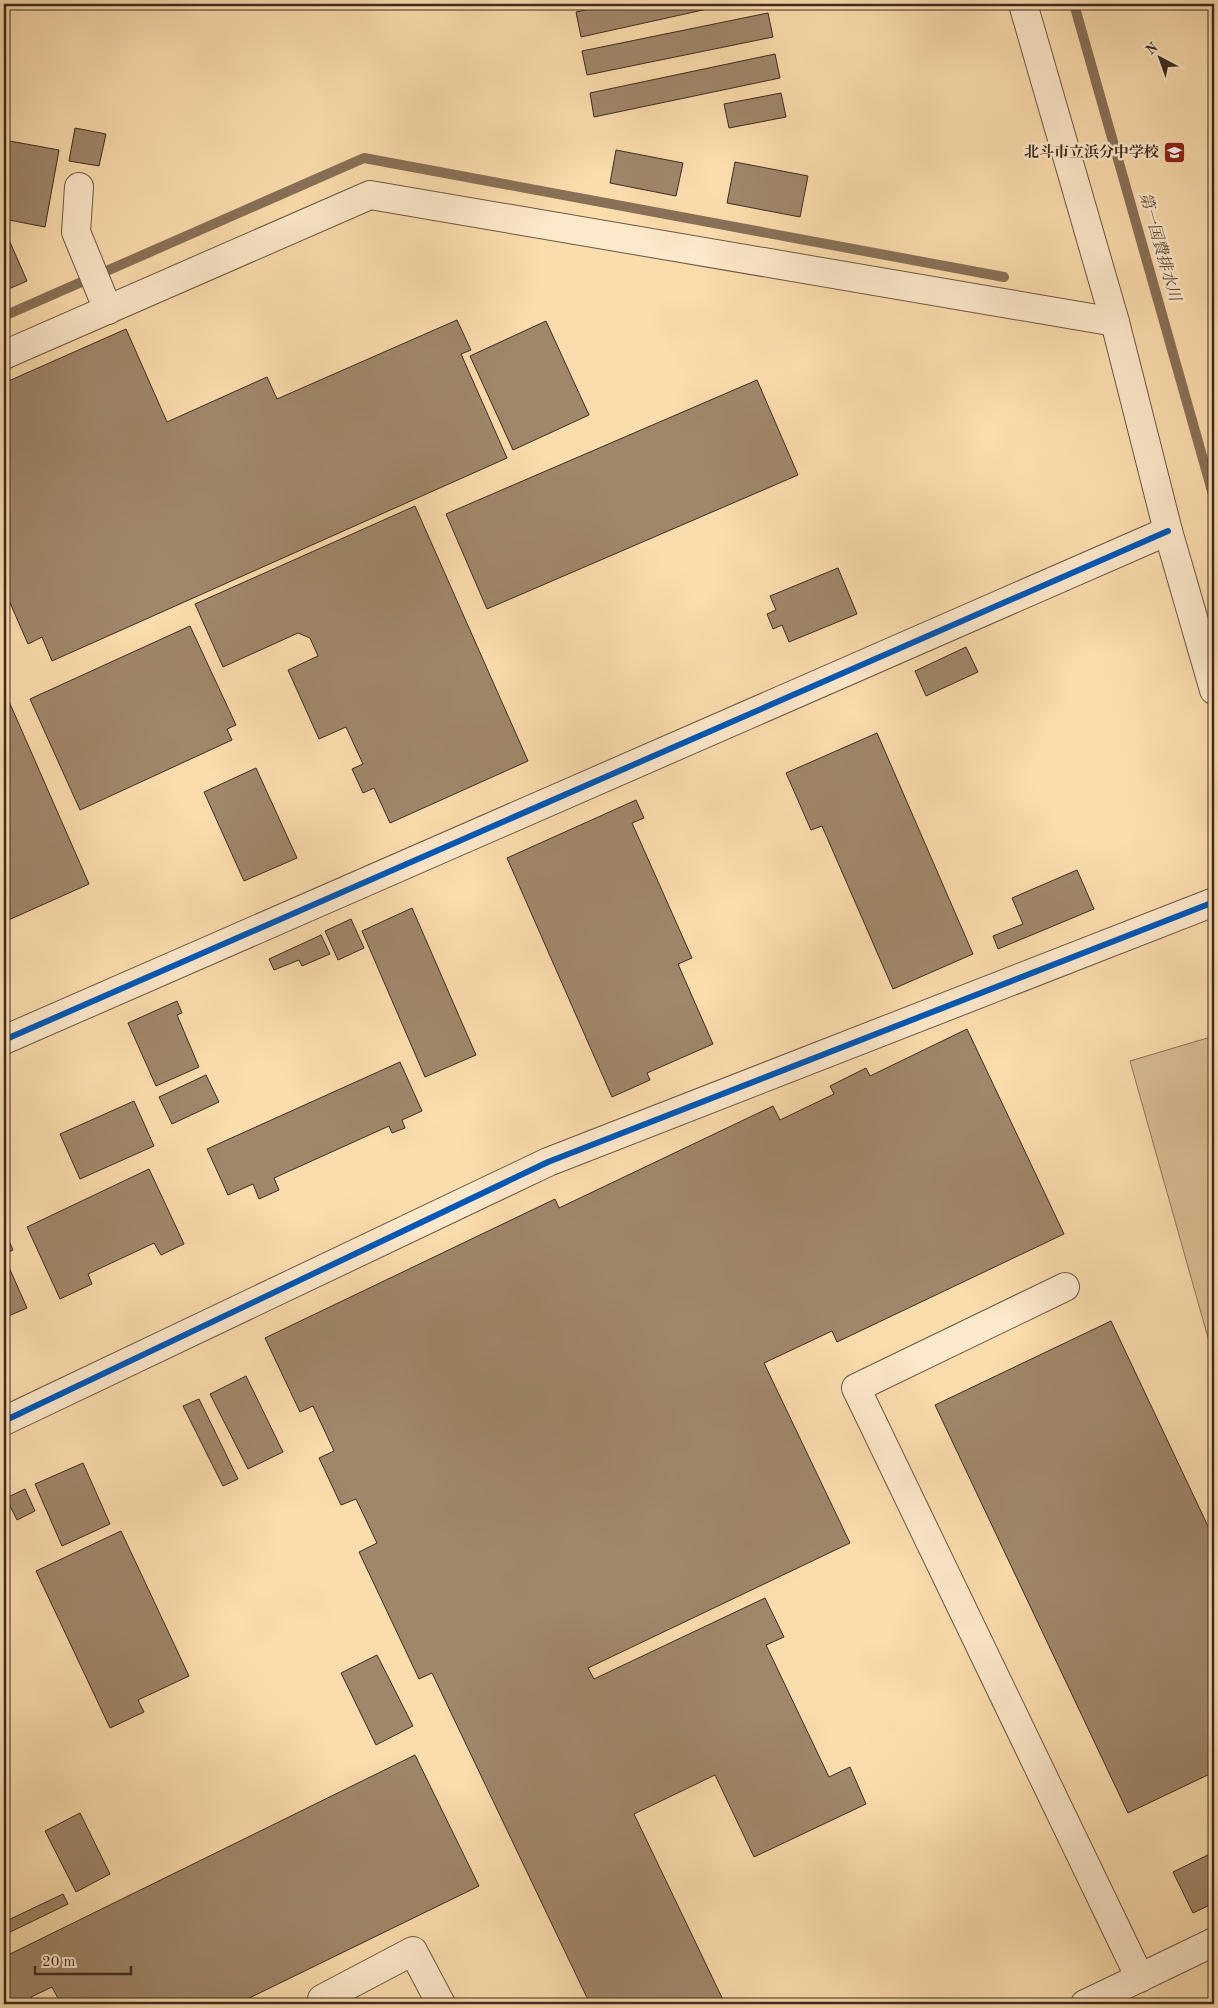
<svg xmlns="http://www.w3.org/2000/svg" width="1218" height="2008" viewBox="0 0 1218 2008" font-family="'Old Standard TT','Noto Serif JP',serif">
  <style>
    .green { fill: #dbbe95; stroke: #8c745b }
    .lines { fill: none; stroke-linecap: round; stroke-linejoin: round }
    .stream { stroke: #897158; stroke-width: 10 }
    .building { fill: #a0876a; stroke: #3e2b21 }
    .minor-casing { stroke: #6d5744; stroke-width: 30 }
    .minor { stroke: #fce8ca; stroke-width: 28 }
    .cycleway-casing { stroke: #fce8ca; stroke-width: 9 }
    .cycleway { stroke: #0057b8; stroke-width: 6 }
    .labels { text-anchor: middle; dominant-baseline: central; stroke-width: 5; stroke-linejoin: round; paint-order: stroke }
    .poi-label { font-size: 15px; font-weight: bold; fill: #3e2b21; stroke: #fce8ca; text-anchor: end }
    .water-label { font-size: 16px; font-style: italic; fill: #5d4838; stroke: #fce8ca }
  </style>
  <rect width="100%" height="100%" fill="#fbdcad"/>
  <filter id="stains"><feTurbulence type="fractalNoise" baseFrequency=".004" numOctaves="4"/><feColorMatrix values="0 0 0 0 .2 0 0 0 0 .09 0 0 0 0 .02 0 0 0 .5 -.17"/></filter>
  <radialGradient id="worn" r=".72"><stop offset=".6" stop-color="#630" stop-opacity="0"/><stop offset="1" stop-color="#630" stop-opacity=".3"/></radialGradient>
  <polygon class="green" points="1214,1036 1214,1359 1130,1061"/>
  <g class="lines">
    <g class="stream">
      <polyline points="1074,4 1214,498"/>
      <polyline points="4,316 364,158 1004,277"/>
    </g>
  </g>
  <g class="building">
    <polygon points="613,4 730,4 581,37 576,12"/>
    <polygon points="768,13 773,37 587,75 582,51"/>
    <polygon points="775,54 780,78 594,117 590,93"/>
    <polygon points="781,93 786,117 729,128 724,104"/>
    <polygon points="75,128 106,134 99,166 69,161"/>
    <polygon points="4,140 59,150 45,227 4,219"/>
    <polygon points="616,150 683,163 676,196 610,183"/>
    <polygon points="735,162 808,176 800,217 727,203"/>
    <polygon points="6,233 27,281 4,291 4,234"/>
    <polygon points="457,320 471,350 461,354 507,458 52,661 42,637 28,644 4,589 4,383 126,329 167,422 267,377 277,399"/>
    <polygon points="546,321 589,415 513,450 470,356"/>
    <polygon points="757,380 798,475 487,609 446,514"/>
    <polygon points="415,506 528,761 390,823 374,788 363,793 352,769 363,764 346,727 319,739 288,670 318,656 310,638 298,633 223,667 195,604"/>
    <polygon points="838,568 857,614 789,642 782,625 773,629 767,614 776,610 770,596"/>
    <polygon points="190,626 236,725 227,729 232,740 80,810 30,699"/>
    <polygon points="966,647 978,672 926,696 915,671"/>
    <polygon points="4,690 89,884 4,922"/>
    <polygon points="877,733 973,954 893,989 822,826 811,830 786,773"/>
    <polygon points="256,768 297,858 244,881 204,792"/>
    <polygon points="636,800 644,818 632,823 692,958 678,964 713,1044 647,1073 650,1080 612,1097 507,858"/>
    <polygon points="1077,870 1094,909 998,949 993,936 1023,924 1012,898"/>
    <polygon points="412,908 476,1055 425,1077 362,931"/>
    <polygon points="351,919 364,948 338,960 325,931"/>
    <polygon points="321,935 330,954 302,966 299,960 274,970 269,959"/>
    <polygon points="177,1001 182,1013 177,1015 199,1067 156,1086 128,1023"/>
    <polygon points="967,1029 1064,1234 837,1342 832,1331 764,1363 850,1543 588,1668 594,1679 765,1598 784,1637 766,1645 829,1777 850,1767 866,1804 754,1857 715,1775 634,1814 725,2004 590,2004 432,1673 419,1679 359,1552 377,1543 356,1499 341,1505 319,1458 334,1451 313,1406 300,1412 265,1338 555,1199 559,1208 773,1106 780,1120 834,1094 830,1086 866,1068 870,1076"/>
    <polygon points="400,1062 422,1111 402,1120 405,1128 392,1133 389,1126 274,1178 279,1190 259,1199 253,1184 228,1195 207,1149"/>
    <polygon points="206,1075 219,1102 172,1124 159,1097"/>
    <polygon points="134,1101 154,1146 80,1179 60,1134"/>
    <polygon points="149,1169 184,1244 161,1255 154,1243 88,1274 92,1284 60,1299 27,1227"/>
    <polygon points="4,1234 6,1234 13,1250 4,1254"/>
    <polygon points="4,1256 27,1308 4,1318"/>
    <polygon points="1111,1321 1214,1539 1214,1772 1128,1813 935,1405"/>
    <polygon points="246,1376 283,1452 248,1469 210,1394"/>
    <polygon points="199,1399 238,1479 223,1486 183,1406"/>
    <polygon points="83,1463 110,1524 62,1546 35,1484"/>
    <polygon points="25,1489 35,1511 17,1520 6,1498"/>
    <polygon points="121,1531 189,1676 138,1700 144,1712 110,1728 36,1571"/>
    <polygon points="377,1655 413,1726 376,1745 341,1673"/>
    <polygon points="415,1755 479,1886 237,2004 61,2004 52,1987 31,1997 35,2004 4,2004 4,1957"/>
    <polygon points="80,1813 110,1874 76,1892 45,1831"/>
    <polygon points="1214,1852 1214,1903 1193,1913 1173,1872"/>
    <polygon points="63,1894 68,1904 4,1935 4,1922"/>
  </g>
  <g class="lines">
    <defs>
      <g id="minor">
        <polyline points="1023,4 1115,322 1168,531 1214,690"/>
        <polyline points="79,187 76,232 108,310"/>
        <polyline points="4,355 370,195 1115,322"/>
        <polyline points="4,1040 1168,531"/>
        <polyline points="1065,1287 856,1388 1140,1978"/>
        <polyline points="4,1421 548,1162 1214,902"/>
        <polyline points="322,1999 413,1951 441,2004"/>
        <polyline points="1085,2004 1214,1942"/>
      </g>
    </defs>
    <use href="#minor" class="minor-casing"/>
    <use href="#minor" class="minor"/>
    <defs>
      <g id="cycleway">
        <polyline points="4,1040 1168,531"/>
        <polyline points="4,1421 548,1162 1214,902"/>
      </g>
    </defs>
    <use href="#cycleway" class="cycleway-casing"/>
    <use href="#cycleway" class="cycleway"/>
  </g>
  <defs>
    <symbol id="school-square" viewBox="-11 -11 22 22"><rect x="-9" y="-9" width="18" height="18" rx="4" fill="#8f2418" stroke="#fce8ca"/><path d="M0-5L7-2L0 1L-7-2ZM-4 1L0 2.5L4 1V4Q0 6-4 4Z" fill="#fff"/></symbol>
  </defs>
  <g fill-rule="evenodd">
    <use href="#school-square" x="1162" y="140" width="25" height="25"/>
  </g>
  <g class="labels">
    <g class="poi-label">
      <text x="1159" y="153">北斗市立浜分中学校</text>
    </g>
    <g class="water-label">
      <text transform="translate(1159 247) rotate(74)">第一国費排水川</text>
    </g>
  </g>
  <rect width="1218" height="2008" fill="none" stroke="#fbdcad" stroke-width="20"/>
  <rect x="5" y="5" width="1208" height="1998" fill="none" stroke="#3e2b21" stroke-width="2.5"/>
  <rect x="10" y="10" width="1198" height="1988" fill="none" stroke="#3e2b21"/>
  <g transform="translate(1160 58) rotate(319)" stroke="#fce8ca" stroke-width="4" paint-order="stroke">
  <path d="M0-4L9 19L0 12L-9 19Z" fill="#3e2b21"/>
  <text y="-8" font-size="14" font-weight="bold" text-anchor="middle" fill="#3e2b21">N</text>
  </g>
  <path d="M35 1966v8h96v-8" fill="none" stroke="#3e2b21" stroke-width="2.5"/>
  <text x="42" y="1966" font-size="15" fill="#3e2b21" stroke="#fce8ca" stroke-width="4" paint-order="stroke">20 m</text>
  <rect width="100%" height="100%" filter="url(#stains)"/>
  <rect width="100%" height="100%" fill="url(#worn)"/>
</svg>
